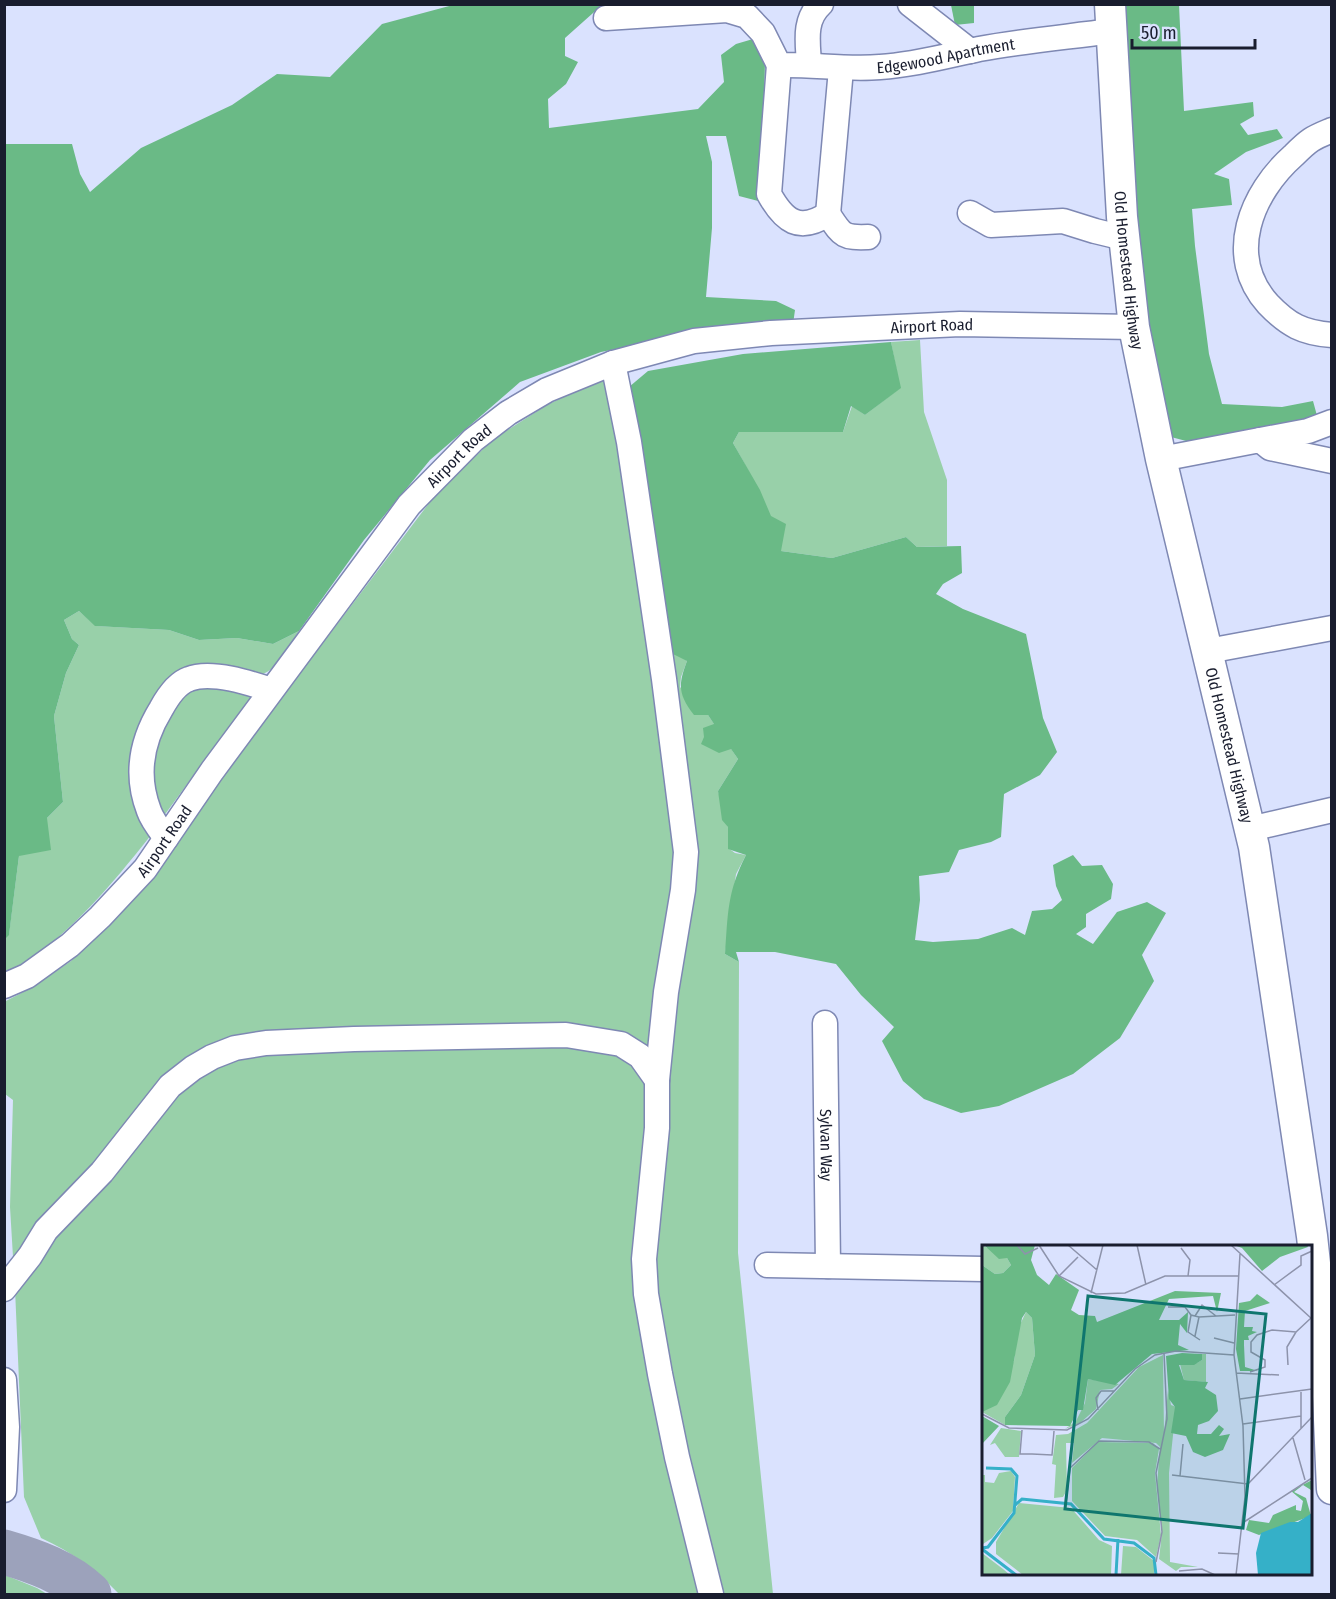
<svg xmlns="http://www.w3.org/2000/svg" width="1336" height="1599" viewBox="0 0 1336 1599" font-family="'Fira Sans Condensed',sans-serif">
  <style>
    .green { fill: #98d0a9 }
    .forest { fill: #6aba86 }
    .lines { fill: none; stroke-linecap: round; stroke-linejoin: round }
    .taxiway { stroke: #9ca2bb; stroke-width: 45 }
    .minor-casing { stroke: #7e88b3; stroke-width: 27 }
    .major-casing { stroke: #7e88b3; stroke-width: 33 }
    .minor { stroke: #fff; stroke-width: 24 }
    .major { stroke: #fff; stroke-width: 30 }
    .labels { text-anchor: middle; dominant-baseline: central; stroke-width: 4.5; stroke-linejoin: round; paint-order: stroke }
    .street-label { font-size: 16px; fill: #191d2e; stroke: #dae2fe }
    .inset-river { fill: none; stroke: #35b0c8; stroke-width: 3 }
    .inset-road { fill: none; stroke: #8d93ab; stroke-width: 1.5 }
    .view { fill: #0f766e; fill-opacity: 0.15; stroke: #0f766e; stroke-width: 3 }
    .inset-edge { fill: none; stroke: #191d2e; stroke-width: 3 }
  </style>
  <rect width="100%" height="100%" fill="#dae2fe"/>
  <g class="green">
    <path d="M920,340L924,412L947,480V546L917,547L906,537L832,558L781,551C769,509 754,480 733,443L739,432H843L852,406L865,415L900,388L891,342Z"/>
    <polygon points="602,378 608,382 678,832 653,1063 622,1039 220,1047 18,1260 13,1257 10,1207 13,1100 5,1094 4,1002 33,987 71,961 119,916 143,886 200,805 439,490 495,438 547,405"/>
    <path d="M79,611L96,626L169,630L199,640L237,638L273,644L299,631C289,646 277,672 257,676C243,679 223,673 209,672L146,723L151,835C113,883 61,947 5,973L4,939L9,934L19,856L47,818L63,802L54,716L66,673L79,645L72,639L64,620Z"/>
    <polygon points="665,634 687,661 681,677 680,687 708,715 738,759 718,791 728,827 728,848 735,853 746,855 736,874 725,954 739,962 738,1253 773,1594 717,1594 650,1288 682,934"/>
    <polygon points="211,681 254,693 163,817 164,812 152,798 155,741 172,704 190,687"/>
    <path d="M442,1043L619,1048L649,1084L639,1264L707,1594H119C96,1570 72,1552 41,1538L24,1497L15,1289L39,1250L191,1076L246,1051Z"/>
    <polygon points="5,1575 37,1588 47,1594 5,1594"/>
  </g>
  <g class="forest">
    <polygon points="453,5 602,5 565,38 565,56 578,62 566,84 548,99 549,128 698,109 724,82 721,55 736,44 753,39 765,61 762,202 739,196 726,136 706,136 712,162 712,228 706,297 776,301 795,310 793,324 665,339 601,352 520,382 430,460 364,540 299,631 273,644 237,638 199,640 169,630 95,626 79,611 64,620 72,639 79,645 66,673 54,716 63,802 47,818 51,850 19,856 9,935 5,939 5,144 72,144 80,174 90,192 141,148 232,105 277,74 330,77 382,24"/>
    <polygon points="951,5 974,5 974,23 955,25"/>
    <polygon points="1124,5 1179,5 1184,111 1253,102 1254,116 1240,124 1248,135 1277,129 1283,138 1246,152 1214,174 1229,179 1232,205 1192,209 1195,246 1209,354 1222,404 1282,407 1313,401 1319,423 1190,442 1171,437 1139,281"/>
    <path d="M891,342L901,388L865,415L851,406L843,432H739L733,443L760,490L771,516L786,524L781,551L832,558L906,537L917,547L961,546L962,573L943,584L936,594L963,609L1026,634L1043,718L1057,752L1040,775L1004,794L1001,837L991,842L959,850L949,872L919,876L920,900L915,940L933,942L978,939L1012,928L1025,935L1032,911L1052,909L1062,900L1056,886L1053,865L1073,855L1082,866L1102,865L1113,884L1111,899L1086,914V927L1076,934L1093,944L1117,912L1147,902L1166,913L1142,955L1154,981L1120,1038L1073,1074L999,1106L961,1113L924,1099L903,1081L882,1041L894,1027L861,995L836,964L775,952H736L739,962L725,954C728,914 727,892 746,855L728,849V827L722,820L718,791L738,759L731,749L719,753L701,744L704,737L703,728L714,724L708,715H694C678,694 678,685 687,661L673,654L665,634L629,387L648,371L743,354Z"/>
  </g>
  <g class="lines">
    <path class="taxiway" d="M4,1552C35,1561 66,1572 89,1594"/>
    <defs>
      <g id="minor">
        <polyline points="910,4 970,51"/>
        <path id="s1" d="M606,18L727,10L747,16L763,33L779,65C813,64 846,70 880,67C913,65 946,56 979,49C1022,41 1067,37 1111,31"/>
        <path d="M809,64C808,43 803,20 821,4"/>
        <path d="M779,65L769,194C784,221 799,233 828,214"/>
        <path d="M1332,130C1325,133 1317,136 1311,140C1305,144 1299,150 1294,155C1251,193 1225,256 1268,304C1288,325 1303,333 1332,335"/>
        <polyline points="970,213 991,225 1063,221 1095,231 1124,238"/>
        <polyline points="828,214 841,69"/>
        <path d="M828,214C842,235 842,238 868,237"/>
        <polyline points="613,363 629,442 664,679 686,852 683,890 666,992 657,1080 657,1128 644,1259 646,1294 660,1374 677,1457 711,1594"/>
        <polyline points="1260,440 1308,431 1332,422"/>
        <polyline points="1161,459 1260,440 1270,448 1332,461"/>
        <polyline points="1208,651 1332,628"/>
        <polyline points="1250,829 1332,810"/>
        <path d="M166,838C160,830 152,820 149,811C135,775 142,740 161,709C167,698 177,683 189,679C211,670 250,683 271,690"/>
        <path id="s2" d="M4,986L27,976L70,945L100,917L145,869L212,771L409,505L473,440L508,413L547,390L613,363L694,341L771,333L960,324L1134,327"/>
        <path id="s3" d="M825,1023L828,1266"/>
        <polyline points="767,1265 984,1269"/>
        <polyline points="4,1289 30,1256 46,1230 102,1172 170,1086 193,1068 212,1057 235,1048 266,1043 354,1039 566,1035 621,1044 640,1056 657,1080"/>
        <polyline points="4,1380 7,1427 4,1490"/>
      </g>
      <g id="major">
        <path id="s4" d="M1110,4L1122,217L1134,327L1161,459L1254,847L1312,1236L1327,1373L1332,1489"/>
      </g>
    </defs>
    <use href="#minor" class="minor-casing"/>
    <use href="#major" class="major-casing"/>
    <use href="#minor" class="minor"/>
    <use href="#major" class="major"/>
  </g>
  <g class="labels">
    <g class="street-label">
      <text stroke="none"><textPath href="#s1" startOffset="369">Edgewood Apartment</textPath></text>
      <text stroke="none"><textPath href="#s4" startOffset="267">Old Homestead Highway</textPath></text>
      <text stroke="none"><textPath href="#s2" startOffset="1209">Airport Road</textPath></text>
      <text stroke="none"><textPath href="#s2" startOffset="705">Airport Road</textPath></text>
      <text stroke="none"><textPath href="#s4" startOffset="753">Old Homestead Highway</textPath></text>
      <text stroke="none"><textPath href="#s2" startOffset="219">Airport Road</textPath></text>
      <text stroke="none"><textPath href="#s3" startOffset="122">Sylvan Way</textPath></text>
    </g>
  </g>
  <g transform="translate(982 1245)">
    <rect width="330" height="330" fill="#dae2fe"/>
    <path d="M0,0L25,13L29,20L21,28L13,29L0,20ZM44,67L50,73L53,110L39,150L23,172V180L0,167L32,116L36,84ZM220,109H224V137L202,135L198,119L215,118L220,115ZM181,110L182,189L186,145L189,160L194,162L187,228L188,317L216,322H199L194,326L177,314L180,287L175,240L178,202L174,198L120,193L90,218L92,198H84L85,245L81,252L72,253L74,220L70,219L74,190L86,189L105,178L157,122ZM106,134L137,139L130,144L118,145L114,164L98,178L83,184L94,176L103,158ZM19,183L39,186L37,212H23L13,198L8,200ZM116,197L171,198L177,204L173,228L179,290L174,312L155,295L123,291L90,256V223ZM29,226L33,232L31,266L10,293L1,299L0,230H3V237L12,238L17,228ZM37,258L89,263L117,295L130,301L129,330H41L14,309V297ZM141,301L154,302L172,316V330H139ZM0,308L21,324L28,330H0Z" fill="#98d0a9"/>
    <path d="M2,0H53L49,15L55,30L67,40L74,29L97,45L89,65L97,70L113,71L115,77L193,46L239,48L235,67L231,51L187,54L177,75H197L206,67L205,88L198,79L196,100L207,105L170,109L133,140L106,134L101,165H96L88,181L23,180V172L39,150L53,110L50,73L44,67L40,73L28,137L15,160L0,167V20L13,29L21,28L29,20L25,13L17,14ZM252,0H325L326,2L298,12L280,26L260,3ZM275,49L288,58L263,66L262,82H271L270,86L275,87L266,91L267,95H262V100L263,122L276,126H258L254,104L257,58L268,56ZM200,108L220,109V115L212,120H197L202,135L226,137L223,143L234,150L236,166L227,176L216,180L215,189H229L237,180L242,184L237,191L248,189L241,205L223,212L211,207L204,191L189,188L193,162L187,154L184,111ZM0,171L17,181L0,199ZM330,235L329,245L321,240L312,247L324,253L329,271L277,290L264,285L267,275L287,278L291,270L314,260V265L319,266L321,256L309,246Z" fill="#6aba86"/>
    <path d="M330,268V330H276L274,308L279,288L308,277H316Z" fill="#35b0c8"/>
    <path class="inset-river" d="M33,260L40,254L89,259L122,294L152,298L172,313L174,330M0,303L6,302L32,268L35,231L29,224L4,223M0,304L34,330M134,330L136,294"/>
    <path class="inset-road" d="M35,0L43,9L56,3M57,0L77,31L114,49L143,48L183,31H256M86,0L115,25M155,0L164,40M249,0L330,74M199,3L208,15L206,31M77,31L96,12M292,40L319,20V11L330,6M109,48L121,0M186,62H203L209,70L217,72L253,70M209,70L206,87L218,95M213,71L220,60L234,71M213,91L217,72M232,93L252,98M306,120L305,102L314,87M268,127L283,122V115L269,107V97L275,90L290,85L314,87L329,73M254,128L297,130M319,147V184M258,154L330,144M116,165L114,153L119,146H132M0,169L27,183L85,185L106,174L153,124L173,110L194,106L252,110M261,179L319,171M40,185L38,209H50L70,210L72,186M311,193L323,235M190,230L266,239L330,172M198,231L201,199M84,258L88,223L117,196L167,197L178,204M262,277L330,233M236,308L257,309M174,317L180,287L174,228L185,174L182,108M197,326L220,324L233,330M254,330L263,252L261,181L252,110L258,9"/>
    <path class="view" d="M106,51L284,69L261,283L83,264Z"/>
    <rect width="330" height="330" class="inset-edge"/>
  </g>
  <rect width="1336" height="1599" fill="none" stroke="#191d2e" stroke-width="12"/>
  <path d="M1132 39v9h123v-9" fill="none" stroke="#191d2e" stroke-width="3"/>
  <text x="1141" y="39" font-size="18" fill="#191d2e" stroke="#dae2fe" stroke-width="4.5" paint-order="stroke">50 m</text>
</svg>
